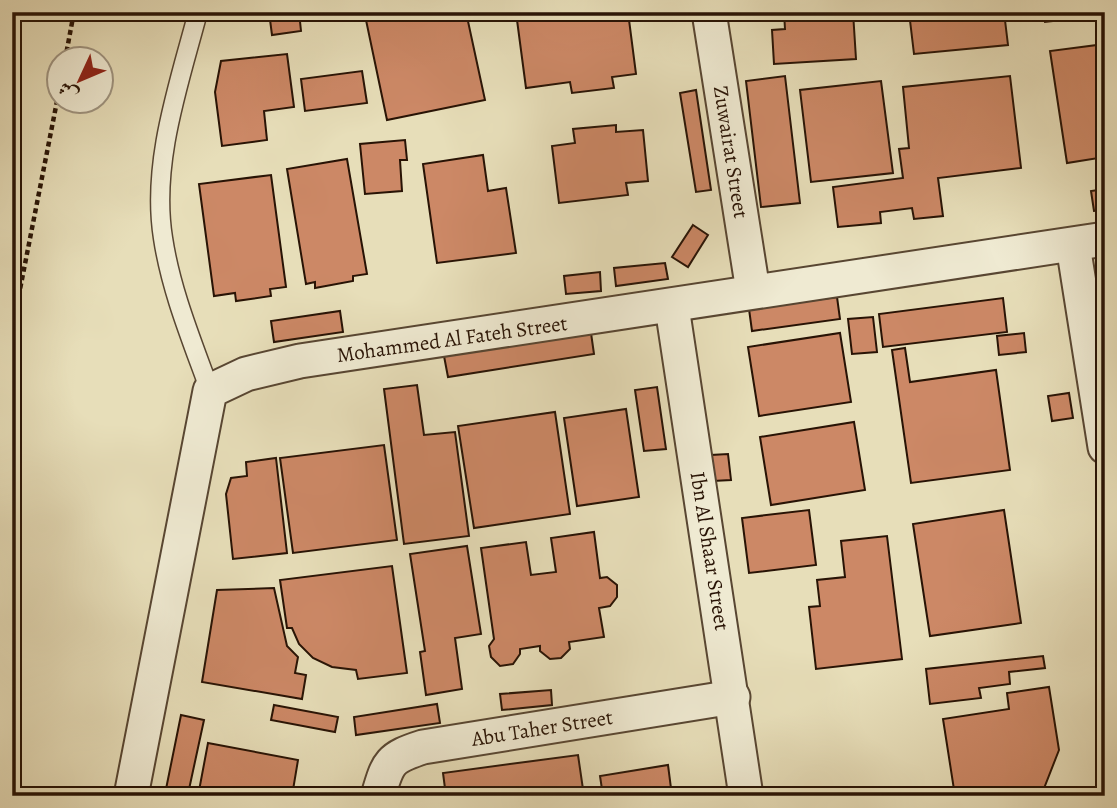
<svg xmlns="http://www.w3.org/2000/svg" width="1117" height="808" viewBox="0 0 1117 808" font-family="Alegreya,Amiri,serif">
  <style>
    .building { fill: #c86; stroke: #281305; stroke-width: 2 }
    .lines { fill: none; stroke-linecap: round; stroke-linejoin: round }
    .service-casing { stroke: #584632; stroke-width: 21 }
    .minor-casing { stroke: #584632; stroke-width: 37 }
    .path { stroke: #281305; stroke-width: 4.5; stroke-dasharray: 5 3.5; stroke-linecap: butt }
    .service { stroke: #efead2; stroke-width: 18 }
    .minor { stroke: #efead2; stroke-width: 33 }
    .labels { text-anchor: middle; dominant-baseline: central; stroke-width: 5; stroke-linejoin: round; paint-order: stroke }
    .street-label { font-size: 21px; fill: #281305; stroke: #efead2 }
  </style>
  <rect width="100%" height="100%" fill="#e7deb9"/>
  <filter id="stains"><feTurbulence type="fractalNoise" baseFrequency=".00286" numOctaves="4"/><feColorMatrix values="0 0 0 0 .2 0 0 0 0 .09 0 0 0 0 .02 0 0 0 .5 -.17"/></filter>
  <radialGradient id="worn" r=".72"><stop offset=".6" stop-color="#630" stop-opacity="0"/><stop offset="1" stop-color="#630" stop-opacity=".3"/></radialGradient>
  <g class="building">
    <polygon points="269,12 299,12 301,31 272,35"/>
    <polygon points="404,12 466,12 485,100 387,120 366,20"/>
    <polygon points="581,12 628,12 636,74 612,77 614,88 572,93 570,82 526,88 517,20"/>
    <polygon points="784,12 853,12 856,59 774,64 772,30 785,29"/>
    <polygon points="909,12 1004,12 1008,45 914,54"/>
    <polygon points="1043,12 1105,12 1105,15 1045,22"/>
    <polygon points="1105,44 1105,157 1067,163 1050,51"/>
    <polygon points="287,54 294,107 264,111 267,140 222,146 215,92 221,61"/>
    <polygon points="362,71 367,103 305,111 301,79"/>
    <polygon points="785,76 800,203 761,207 746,81"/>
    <polygon points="1010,76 1021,168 938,178 943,216 914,219 912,208 880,212 881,223 838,227 833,187 903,178 899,149 909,148 903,87"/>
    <polygon points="881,81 893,173 811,182 800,90"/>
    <polygon points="696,90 711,190 696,192 680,93"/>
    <polygon points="616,125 616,132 643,130 648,181 626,183 628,195 559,203 552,146 575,143 573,129"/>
    <polygon points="405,140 407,160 400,160 402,191 365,194 360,144"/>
    <polygon points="483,155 488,191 506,188 516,253 437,263 423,164"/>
    <polygon points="347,159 367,274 353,276 353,281 315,288 315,282 306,284 287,169"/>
    <polygon points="271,175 286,287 270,289 271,296 236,301 235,293 214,296 199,184"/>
    <polygon points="1105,189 1105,210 1094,211 1091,191"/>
    <polygon points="693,225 708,235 688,267 672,257"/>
    <polygon points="665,263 668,279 616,286 614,268"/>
    <polygon points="600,272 601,291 566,294 564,276"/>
    <polygon points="837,297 840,319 752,331 749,309"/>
    <polygon points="1003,298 1007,332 883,347 879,314"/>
    <polygon points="340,311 343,332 274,342 271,321"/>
    <polygon points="873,317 877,352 852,354 848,319"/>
    <polygon points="591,333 594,354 448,377 444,356"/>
    <polygon points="840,333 851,402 759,416 748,347"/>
    <polygon points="1024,333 1026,352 999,355 997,336"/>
    <polygon points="905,348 910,382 996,370 1010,470 911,483 892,350"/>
    <polygon points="417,385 424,435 455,432 469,536 404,544 384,389"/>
    <polygon points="657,387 666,449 644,451 635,390"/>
    <polygon points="1069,393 1073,418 1052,421 1048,396"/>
    <polygon points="626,409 639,497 577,506 564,418"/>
    <polygon points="555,412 570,514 474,528 458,426"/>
    <polygon points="854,422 865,490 771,505 760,437"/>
    <polygon points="384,445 397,540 293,553 280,458"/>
    <polygon points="728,454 731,480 713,481 711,455"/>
    <polygon points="276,458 287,553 233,559 226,494 231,478 247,476 246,462"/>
    <polygon points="809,510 816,565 749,573 742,518"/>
    <polygon points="1004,510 1021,623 930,636 913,524"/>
    <polygon points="594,532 600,578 607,577 617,585 617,597 610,606 599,608 604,637 569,642 570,649 561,658 550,659 540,651 540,646 520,649 520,654 513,664 500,666 491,657 489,646 494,639 481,548 526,542 531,575 556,572 551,538"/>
    <polygon points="887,536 902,659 816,669 809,607 820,606 817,580 845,577 841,541"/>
    <polygon points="467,546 481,634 455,638 462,689 426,695 420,652 425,651 410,554"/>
    <polygon points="392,566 407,673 358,679 356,670 332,667 313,658 299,644 292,628 287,628 280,580"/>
    <polygon points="274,588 287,646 298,657 295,673 306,675 302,699 202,682 217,590"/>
    <polygon points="1043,656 1045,668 1009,672 1010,684 979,688 981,698 930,704 926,669"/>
    <polygon points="1049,687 1059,750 1041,796 955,796 943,719 1009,709 1007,693"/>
    <polygon points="551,690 552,705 502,710 500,694"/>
    <polygon points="437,704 440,723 356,735 354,717"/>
    <polygon points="274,705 338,717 335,732 271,720"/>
    <polygon points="181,715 204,720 188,794 166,789"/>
    <polygon points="208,743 298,760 292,796 198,796"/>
    <polygon points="578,755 584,796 446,796 443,773"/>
    <polygon points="668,765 672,796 603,796 600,776"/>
  </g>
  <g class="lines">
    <defs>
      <path id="service" d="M198,12C179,84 151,163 163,238C171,291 192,341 210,391"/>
      <g id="minor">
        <polyline points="709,12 753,291"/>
        <polyline points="1073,245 1105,447"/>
        <polyline points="672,307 746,796"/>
        <polyline points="131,796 210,391 246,374 300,361 1105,239"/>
        <path d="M378,796C388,762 389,758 423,747L733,697"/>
      </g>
    </defs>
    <use href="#service" class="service-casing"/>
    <use href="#minor" class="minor-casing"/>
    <g class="path">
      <polyline points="65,60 74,12"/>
      <polyline points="12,330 60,86"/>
    </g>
    <use href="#service" class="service"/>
    <use href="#minor" class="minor"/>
  </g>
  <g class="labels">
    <g class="street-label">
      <text transform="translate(731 152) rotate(81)">Zuwairat Street</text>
      <text transform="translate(452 339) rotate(-8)">Mohammed Al Fateh Street</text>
      <text transform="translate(710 551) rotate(81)">Ibn Al Shaar Street</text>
      <text transform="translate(542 728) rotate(-9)">Abu Taher Street</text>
    </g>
  </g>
  <rect width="1117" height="808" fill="none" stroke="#e7deb9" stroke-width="42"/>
  <rect x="14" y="14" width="1089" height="780" fill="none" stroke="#281305" stroke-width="3.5"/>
  <rect x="21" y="21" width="1075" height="766" fill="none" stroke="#281305" stroke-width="2"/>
  <g transform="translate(80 80) rotate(226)"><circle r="33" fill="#efead2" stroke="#9f9480" stroke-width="2"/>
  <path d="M0-5L12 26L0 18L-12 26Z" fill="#8f2418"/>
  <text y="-10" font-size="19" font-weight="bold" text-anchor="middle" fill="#281305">ش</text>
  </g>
  <rect width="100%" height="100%" filter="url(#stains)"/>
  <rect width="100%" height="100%" fill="url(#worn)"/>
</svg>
